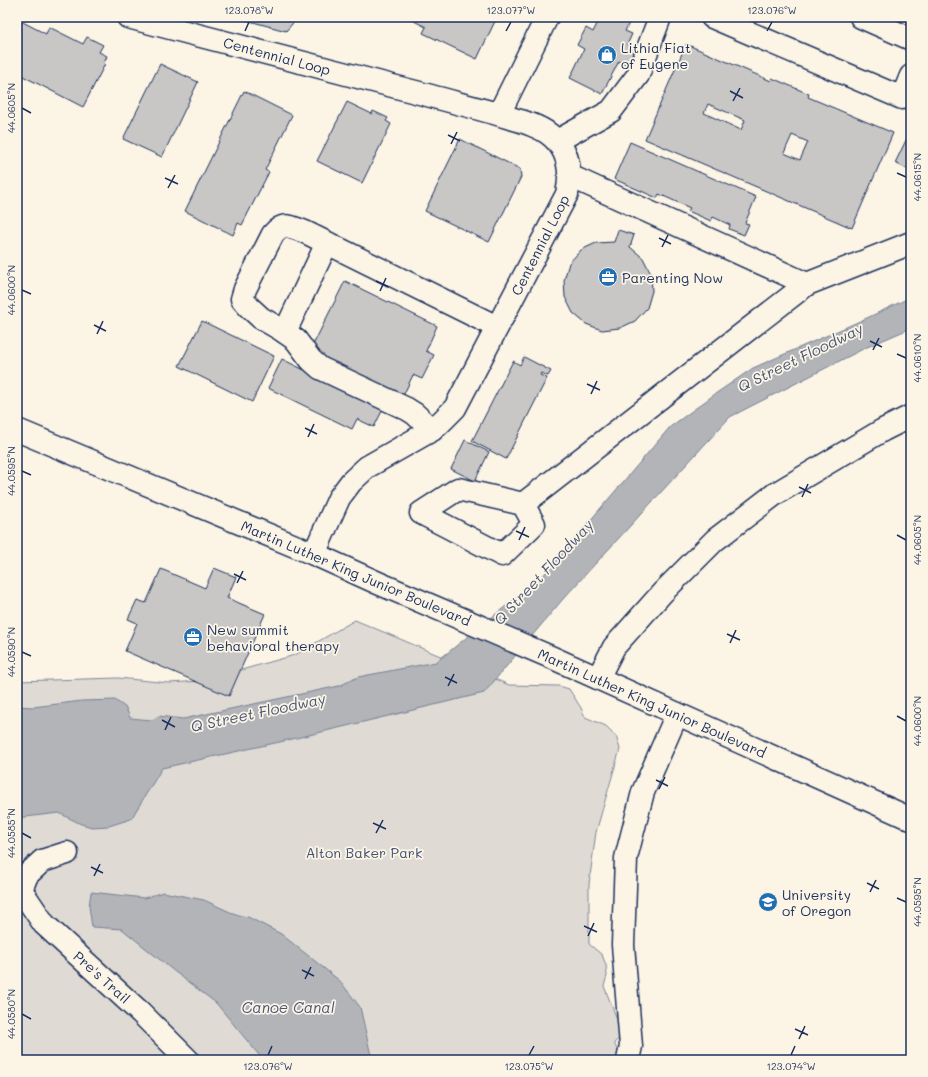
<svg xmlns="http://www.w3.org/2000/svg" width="928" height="1077" viewBox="0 0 928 1077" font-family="Mali,sans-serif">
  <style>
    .green { fill: #dfdbd4; stroke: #7d8599 }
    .water { fill: #b2b4b8; stroke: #767f94 }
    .building { fill: #c8c7c6; stroke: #1b2f5e; fill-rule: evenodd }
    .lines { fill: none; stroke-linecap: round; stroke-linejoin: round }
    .minor-casing { stroke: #1b2f5e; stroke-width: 25 }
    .major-casing { stroke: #1b2f5e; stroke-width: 25 }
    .minor { stroke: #fcf5e5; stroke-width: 22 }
    .major { stroke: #fcf5e5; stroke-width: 22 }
    .ticks { fill: none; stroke: #1b2f5e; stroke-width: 1.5 }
    .labels { text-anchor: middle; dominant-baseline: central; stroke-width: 3.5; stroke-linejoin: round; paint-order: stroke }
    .poi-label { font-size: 14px; fill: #1b2f5e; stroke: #fcf5e5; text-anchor: start }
    .street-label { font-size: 14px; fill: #1b2f5e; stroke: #fcf5e5 }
    .park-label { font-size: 14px; fill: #425176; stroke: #fcf5e5 }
    .water-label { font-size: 15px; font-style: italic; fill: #485779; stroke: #fcf5e5 }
    .neatline { fill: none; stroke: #1b2f5e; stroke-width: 1.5 }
    .ticks-label { font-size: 10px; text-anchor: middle; fill: #1b2f5e }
  </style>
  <rect width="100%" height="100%" fill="#fcf5e5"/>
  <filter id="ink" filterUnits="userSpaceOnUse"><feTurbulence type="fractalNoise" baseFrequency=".025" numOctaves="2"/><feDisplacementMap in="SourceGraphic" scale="8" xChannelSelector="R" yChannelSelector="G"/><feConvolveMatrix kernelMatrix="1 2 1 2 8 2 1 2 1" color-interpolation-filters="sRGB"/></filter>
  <g filter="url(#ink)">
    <polygon class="green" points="355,620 509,685 559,686 569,689 581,708 585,717 606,726 616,736 620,749 596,832 589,884 589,944 602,955 606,965 607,976 604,986 620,1027 621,1037 614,1043 622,1060 17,1060 17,681 118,678 169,683 202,681 295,655"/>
    <g class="water">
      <polygon points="911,297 911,328 865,348 730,417 563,599 484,693 284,741 162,768 131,819 109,826 92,827 81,824 59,813 17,818 17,706 33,707 82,701 115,700 126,708 130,718 152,720 159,716 183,719 339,686 358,677 436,662 541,578 670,427 715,394 753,368 869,317"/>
      <polygon points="91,892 144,898 163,892 204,900 230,912 242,916 248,917 281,934 340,981 360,1007 372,1060 263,1060 216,1003 175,972 122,929 92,927 89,906"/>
    </g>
    <g class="building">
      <polygon points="235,17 298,17 286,31"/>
      <polygon points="416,17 497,17 477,59 423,33 426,27 414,21"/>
      <polygon points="608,17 632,17 625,31 632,34 627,45 635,49 627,65 619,61 602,94 570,78 584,49 577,45 586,28 593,32 600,18 606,21"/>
      <polygon points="17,19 46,34 49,27 83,44 87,37 103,45 99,52 107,56 104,63 105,64 83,107 17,73"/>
      <path d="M686,44L771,81L772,78L809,94L808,97L893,133L852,228L645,139ZM708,104L745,120L741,130L704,113ZM792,135L808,142L800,160L784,153Z"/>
      <polygon points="160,64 198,82 162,157 123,139"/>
      <polygon points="244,91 292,115 265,170 269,172 242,225 238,223 233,235 185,211"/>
      <polygon points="347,102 372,114 373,111 388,118 386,121 391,124 362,183 317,161"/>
      <polygon points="911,130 911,171 895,163"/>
      <polygon points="460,139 520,169 521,177 489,242 425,211"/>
      <polygon points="630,142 756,197 745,223 749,224 744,235 729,229 730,225 713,217 711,221 688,211 690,208 659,194 657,198 614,179"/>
      <polygon points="618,230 634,235 630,247 643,258 651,274 652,291 647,308 635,321 620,328 602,330 586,324 573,313 565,297 564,280 569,263 581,250 596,243 614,242"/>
      <polygon points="345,281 437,326 426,351 434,355 422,379 413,375 402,398 309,353"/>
      <polygon points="202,321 274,356 252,402 179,366"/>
      <polygon points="524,357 551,371 548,376 541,373 540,375 547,378 506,459 472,441 513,361 520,365"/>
      <polygon points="282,359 383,409 374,427 357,419 352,429 268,388"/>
      <polygon points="465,440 489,452 475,481 451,469"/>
      <polygon points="214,568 236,577 227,598 265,614 229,696 125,651 137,623 128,619 137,600 146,603 161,569 205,588"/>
    </g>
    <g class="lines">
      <defs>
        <g id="minor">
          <path d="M128,17C229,43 330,69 431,96C456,103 482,109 507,117C521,121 537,125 549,134C569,149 572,171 567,194L455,408L439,424L432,430L367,467L351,482L339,498L314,554"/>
          <polyline points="712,17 902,98 911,76"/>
          <polyline points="861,17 911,39"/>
          <polyline points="499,114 547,17"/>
          <polyline points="557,141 611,111 638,75 660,17"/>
          <polyline points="570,176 807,284 911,243"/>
          <polyline points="285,332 327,243"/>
          <path d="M432,430L415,414L407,409L320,368L311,360L296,340L280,329L261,318L249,307L242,299L245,289L273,234C284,221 291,227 305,232L497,327"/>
          <polyline points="523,504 534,524 502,555 421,513 458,489 523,504 807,284"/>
          <polyline points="598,678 614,647 663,592 715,540 775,494 883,430 911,416"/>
          <polyline points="21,890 44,924 141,1013 188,1060"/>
          <polyline points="21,890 27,875 42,861 67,853"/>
          <polyline points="628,1060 631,1046 623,945 626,858 643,792 677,714"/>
        </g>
        <polyline id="major" points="17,430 314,554 378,583 553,658 911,819"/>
      </defs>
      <use href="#minor" class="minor-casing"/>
      <use href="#major" class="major-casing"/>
      <use href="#minor" class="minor"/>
      <use href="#major" class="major"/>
    </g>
  </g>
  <path class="ticks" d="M245,31L249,22M506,31L511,22M767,31L772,22M730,91L743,98M733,101L740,88M22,108L31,113M448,135L460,141M451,144L457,132M897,173L906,177M165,178L178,184M168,188L175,175M659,238L671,244M662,247L668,235M376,281L389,287M22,290L31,294M380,291L386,278M94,325L106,331M97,334L103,321M870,341L882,347M873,350L879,338M897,354L906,358M587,384L600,390M591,394L597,381M305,428L317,434M308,437L314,424M22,471L31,475M799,487L811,493M802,497L808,484M516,531L529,537M897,535L906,540M519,540L525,527M234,574L246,580M237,583L243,571M727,634L740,640M730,643L736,630M22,652L31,656M445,677L457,683M448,686L454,674M897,716L906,721M162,720L175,727M165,730L171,717M656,780L668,786M659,789L665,777M373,823L386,829M22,833L31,838M376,833L383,820M91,867L103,873M94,876L100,864M867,883L879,889M870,892L876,880M897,898L906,902M584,926L597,932M588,936L594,923M302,970L314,976M305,979L311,967M22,1014L31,1019M795,1029L808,1035M799,1039L805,1026M268,1055L272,1046M529,1055L534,1046M791,1055L795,1046"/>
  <defs>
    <symbol id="shop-disc" viewBox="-11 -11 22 22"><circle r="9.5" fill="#1f6fb2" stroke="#fcf5e5"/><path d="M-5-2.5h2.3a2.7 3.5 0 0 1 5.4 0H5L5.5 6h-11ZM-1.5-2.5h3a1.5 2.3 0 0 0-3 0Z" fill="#fff"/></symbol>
    <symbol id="office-disc" viewBox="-11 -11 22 22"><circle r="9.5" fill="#1f6fb2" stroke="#fcf5e5"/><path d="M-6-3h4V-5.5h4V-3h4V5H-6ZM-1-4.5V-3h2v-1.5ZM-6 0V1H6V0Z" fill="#fff"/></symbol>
    <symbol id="university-disc" viewBox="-11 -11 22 22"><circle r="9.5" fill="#1f6fb2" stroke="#fcf5e5"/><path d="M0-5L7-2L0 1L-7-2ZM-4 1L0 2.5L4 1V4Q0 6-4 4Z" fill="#fff"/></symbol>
  </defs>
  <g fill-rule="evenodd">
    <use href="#shop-disc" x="596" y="44" width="22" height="22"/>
    <use href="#office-disc" x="597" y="266" width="22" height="22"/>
    <use href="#office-disc" x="182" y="626" width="22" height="22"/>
    <use href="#university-disc" x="757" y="891" width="22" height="22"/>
  </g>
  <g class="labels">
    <g class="poi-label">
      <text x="621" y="47">Lithia Fiat<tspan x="621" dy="16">of Eugene</tspan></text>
      <text x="622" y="277">Parenting Now</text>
      <text x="207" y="629">New summit<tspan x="207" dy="16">behavioral therapy</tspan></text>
      <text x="782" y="894">University<tspan x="782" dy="16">of Oregon</tspan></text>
    </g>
    <g class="street-label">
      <text transform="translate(277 56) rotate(15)">Centennial Loop</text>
      <text transform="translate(540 245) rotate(-63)">Centennial Loop</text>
      <text transform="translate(356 573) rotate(23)">Martin Luther King Junior Boulevard</text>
      <text transform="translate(652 703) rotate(24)">Martin Luther King Junior Boulevard</text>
      <text transform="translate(102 977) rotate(42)">Pre's Trail</text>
    </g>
    <g class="park-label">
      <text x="364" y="852">Alton Baker Park</text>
    </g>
    <g class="water-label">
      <text transform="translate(800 357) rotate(-26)">Q Street Floodway</text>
      <text transform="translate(543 572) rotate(-47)">Q Street Floodway</text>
      <text transform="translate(258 712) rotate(-12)">Q Street Floodway</text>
      <text x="288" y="1007">Canoe Canal</text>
    </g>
  </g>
  <rect width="928" height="1077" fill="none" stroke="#fcf5e5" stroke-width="44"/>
  <rect x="22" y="22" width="884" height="1033" class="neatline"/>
  <g class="ticks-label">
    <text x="249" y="14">123.078°W</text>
    <text x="511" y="14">123.077°W</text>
    <text x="772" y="14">123.076°W</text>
    <text transform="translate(11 108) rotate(-90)" y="4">44.0605°N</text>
    <text transform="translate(917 177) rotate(-90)" y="4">44.0615°N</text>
    <text transform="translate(11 290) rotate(-90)" y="4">44.0600°N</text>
    <text transform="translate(917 358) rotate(-90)" y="4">44.0610°N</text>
    <text transform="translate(11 471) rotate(-90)" y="4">44.0595°N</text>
    <text transform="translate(917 540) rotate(-90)" y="4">44.0605°N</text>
    <text transform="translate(11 652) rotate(-90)" y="4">44.0590°N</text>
    <text transform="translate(917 721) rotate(-90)" y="4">44.0600°N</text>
    <text transform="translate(11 833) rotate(-90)" y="4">44.0585°N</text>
    <text transform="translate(917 902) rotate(-90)" y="4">44.0595°N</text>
    <text transform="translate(11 1014) rotate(-90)" y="4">44.0580°N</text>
    <text x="268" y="1070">123.076°W</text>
    <text x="529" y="1070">123.075°W</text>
    <text x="791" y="1070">123.074°W</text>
  </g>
</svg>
